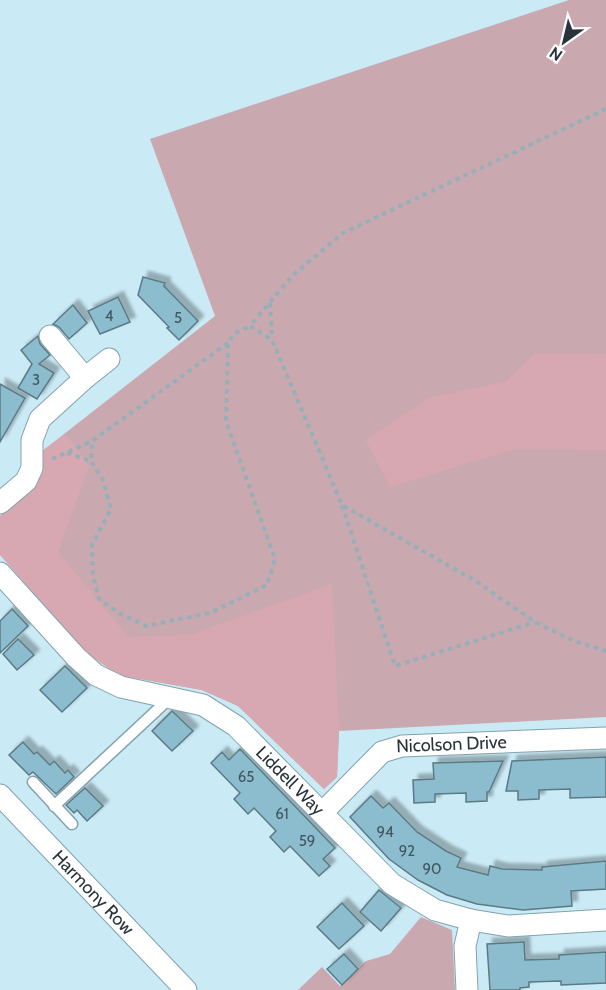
<svg xmlns="http://www.w3.org/2000/svg" width="606" height="990" viewBox="0 0 606 990" font-family="Cabin,sans-serif">
  <style>
    .green { fill: #c9a9af }
    .forest { fill: #d8a8b2 }
    .building { fill: #8bbdcf; stroke: #5c7a84; stroke-width: 1.5; filter: url(#shadow) }
    .lines { fill: none; stroke-linecap: round; stroke-linejoin: round }
    .service-casing { stroke: #83a2ad; stroke-width: 13 }
    .minor-casing { stroke: #83a2ad; stroke-width: 23 }
    .path { stroke: #96afb9; stroke-width: 4; stroke-dasharray: 4.5 4.5; stroke-linecap: butt }
    .service { stroke: #fff; stroke-width: 10 }
    .minor { stroke: #fff; stroke-width: 21 }
    .labels { text-anchor: middle; dominant-baseline: central; stroke-width: 4.5; stroke-linejoin: round; paint-order: stroke }
    .number-label { font-size: 15px; fill: #41565e }
    .street-label { font-size: 18px; fill: #283439; stroke: #fff }
  </style>
  <defs>
    <filter id="shadow"><feDropShadow dx="5.5" dy="-5.5" stdDeviation="1.5" flood-color="#0004"/></filter>
  </defs>
  <rect width="100%" height="100%" fill="#caeaf6"/>
  <g class="green">
    <polygon points="569,0 606,0 606,717 339,731 337,777 324,789 238,706 202,690 118,675 0,555 0,516 31,492 41,452 215,316 150,139"/>
    <polygon points="421,917 452,930 455,990 298,990 322,967 340,986 366,961 390,954"/>
  </g>
  <g class="forest">
    <polygon points="536,353 606,354 606,450 515,449 390,487 366,440 431,397 505,382"/>
    <polygon points="65,434 89,466 58,552 128,637 190,635 332,584 339,731 337,777 324,789 238,706 202,690 118,675 85,652 0,555 0,516 31,492 41,452"/>
  </g>
  <g class="building">
    <polygon points="143,277 165,283 164,286 198,321 179,340 167,328 169,327 138,295"/>
    <polygon points="118,297 130,322 100,334 88,311"/>
    <polygon points="73,305 87,323 69,339 59,327 53,324"/>
    <polygon points="38,336 40,344 50,355 39,364 54,373 37,399 18,388 32,364 21,350"/>
    <polygon points="0,384 25,398 0,442"/>
    <polygon points="12,609 28,626 0,653 0,621"/>
    <polygon points="18,639 34,655 17,670 3,654"/>
    <polygon points="65,666 87,688 62,712 40,690"/>
    <polygon points="172,711 193,731 172,751 152,731"/>
    <polygon points="23,742 34,754 37,752 50,765 54,761 65,773 68,770 74,777 56,794 33,772 29,775 9,755"/>
    <polygon points="240,749 335,848 323,859 330,866 319,876 290,846 284,852 270,837 276,831 254,808 248,814 234,799 240,793 211,763 222,752 229,760"/>
    <polygon points="606,757 606,797 570,798 570,789 539,790 539,799 518,800 518,791 506,791 512,761"/>
    <polygon points="503,761 489,792 487,792 487,801 466,802 466,793 435,794 435,802 414,803 413,780 434,779 433,763"/>
    <polygon points="85,788 103,806 87,821 77,810 74,813 66,805"/>
    <polygon points="371,796 383,808 389,803 417,832 446,851 461,858 457,867 488,875 490,866 502,869 542,870 542,867 606,861 606,889 571,891 572,906 523,910 477,904 447,895 418,880 389,859 350,817"/>
    <polygon points="379,890 401,908 381,931 360,912"/>
    <polygon points="342,903 364,926 339,949 317,927"/>
    <polygon points="524,942 525,960 559,959 559,955 606,952 606,983 561,985 561,981 529,982 529,987 520,988 520,990 490,990 487,944"/>
    <polygon points="344,954 358,969 342,985 327,969"/>
  </g>
  <g class="lines">
    <defs>
      <g id="service">
        <polyline points="33,782 72,824"/>
        <polyline points="54,806 170,698"/>
      </g>
      <g id="minor">
        <polyline points="50,336 85,378"/>
        <polyline points="0,503 26,481 32,468 32,440 40,419 85,378 109,359"/>
        <path id="s1" d="M0,573L76,657L96,675L121,687L203,705L236,726L392,884L435,910L471,920L508,926L606,920"/>
        <path id="s2" d="M0,795L186,990"/>
        <path id="s3" d="M322,813L382,752L402,746L606,738"/>
        <polyline points="467,990 465,946 471,920"/>
      </g>
    </defs>
    <use href="#service" class="service-casing"/>
    <use href="#minor" class="minor-casing"/>
    <g class="path">
      <polyline points="606,109 343,233 292,276 250,326 272,340 342,505 474,580 535,622 574,641 606,651"/>
      <polyline points="270,303 272,339"/>
      <polyline points="228,343 92,441 91,461 103,480 111,509 92,545 93,574 99,599 121,614 146,626 210,613 267,585 275,559 226,421 228,343 235,333 250,326"/>
      <polyline points="67,453 91,461"/>
      <polyline points="52,459 92,441"/>
      <polyline points="342,505 395,666 535,622"/>
    </g>
    <use href="#service" class="service"/>
    <use href="#minor" class="minor"/>
  </g>
  <g class="labels">
    <g class="number-label">
      <text x="109" y="316">4</text>
      <text x="178" y="318">5</text>
      <text x="36" y="380">3</text>
      <text x="246" y="777">65</text>
      <text x="282" y="814">61</text>
      <text x="385" y="832">94</text>
      <text x="307" y="841">59</text>
      <text x="407" y="851">92</text>
      <text x="432" y="869">90</text>
    </g>
    <g class="street-label">
      <text stroke="none"><textPath href="#s3" startOffset="156">Nicolson Drive</textPath></text>
      <text stroke="none"><textPath href="#s1" startOffset="368">Liddell Way</textPath></text>
      <text stroke="none"><textPath href="#s2" startOffset="135">Harmony Row</textPath></text>
    </g>
  </g>
  <g transform="translate(564 42) rotate(214)" stroke="#ffffff" stroke-width="4.5" paint-order="stroke">
  <path d="M0-4.5L10 22L0 15L-10 22Z" fill="#283439"/>
  <text y="-9" font-size="16" font-weight="bold" text-anchor="middle" fill="#283439">N</text>
  </g>
</svg>
